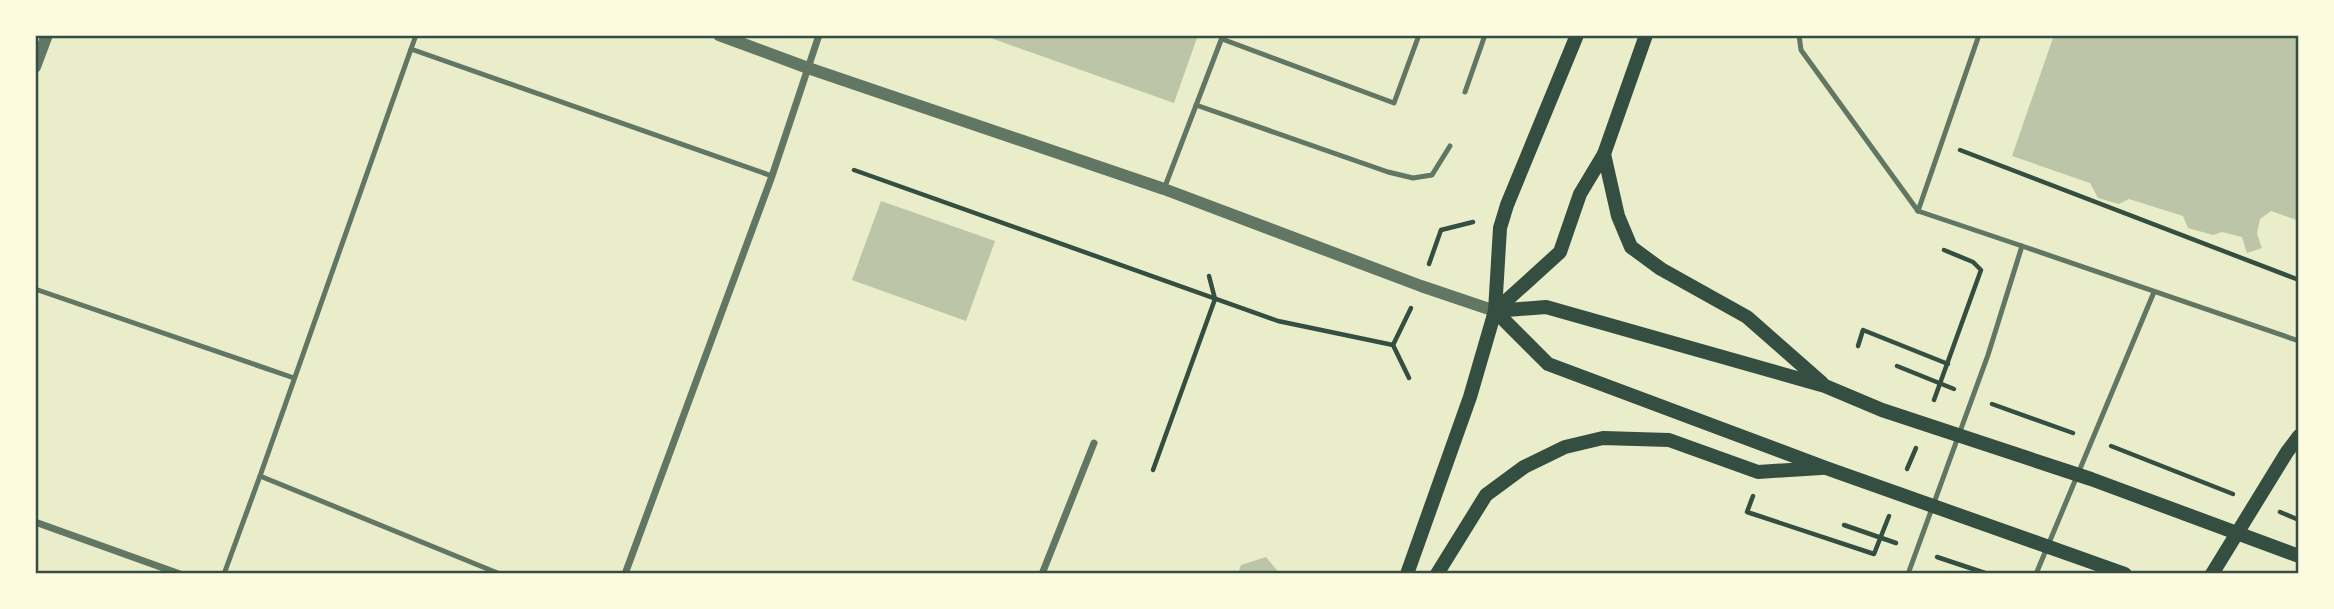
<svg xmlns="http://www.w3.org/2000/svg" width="2334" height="609" viewBox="0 0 2334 609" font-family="'IBM Plex Serif',serif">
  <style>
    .building { fill: #bcc5a7 }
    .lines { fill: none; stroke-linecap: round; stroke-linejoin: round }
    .path { stroke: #344e41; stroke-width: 4.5 }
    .service { stroke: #617663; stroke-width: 5 }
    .minor { stroke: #617663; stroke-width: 7 }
    .tertiary { stroke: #617663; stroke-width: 12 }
    .secondary { stroke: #344e41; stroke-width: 14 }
    .neatline { fill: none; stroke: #344e41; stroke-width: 2.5 }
  </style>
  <rect width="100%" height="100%" fill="#e9edc9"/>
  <g class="building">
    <polygon points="982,35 1198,35 1174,103"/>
    <polygon points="2054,35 2299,35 2299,221 2271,211 2260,219 2257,234 2262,248 2247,253 2242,237 2222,232 2213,235 2188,228 2183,216 2129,199 2119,204 2098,198 2090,183 2012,156"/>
    <polygon points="881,201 995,241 966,321 852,280"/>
    <polygon points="1266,557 1280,574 1238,574 1241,565"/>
  </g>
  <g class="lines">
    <g class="path">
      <polyline points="1960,150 2299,280"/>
      <polyline points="854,170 1278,321 1393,345"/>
      <polyline points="1429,264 1441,230 1473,222"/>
      <polyline points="1858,346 1863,330 1948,364"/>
      <polyline points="1897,366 1954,389"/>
      <polyline points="1409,378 1393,345 1411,308"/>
      <polyline points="1934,400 1981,270 1973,262 1944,250"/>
      <polyline points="1992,404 2073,433"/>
      <polyline points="2111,446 2233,494"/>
      <polyline points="1907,469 1916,448"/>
      <polyline points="1153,470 1215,299 1209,276"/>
      <polyline points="1753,496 1747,512 1874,554 1889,516"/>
      <polyline points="2280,512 2299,520"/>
      <polyline points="1844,525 1896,543"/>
      <polyline points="1937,557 1988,574"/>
    </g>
    <g class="service">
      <polyline points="1799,35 1801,50 1918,211"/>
      <polyline points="1979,35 1918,211 2022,246"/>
      <polyline points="1222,39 1394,103 1419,35"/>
      <polyline points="411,49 416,35"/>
      <polyline points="1465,92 1485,35"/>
      <polyline points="1196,105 1388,172 1413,178 1432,175 1450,146"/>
      <polyline points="1164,189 1223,35"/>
      <polyline points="35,289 294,378"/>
      <polyline points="224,574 260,476"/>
      <polyline points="500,574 260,476 411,49 772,176"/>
      <polyline points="1908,574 1988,355 2022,246 2299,341"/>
      <polyline points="2036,574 2154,292"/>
    </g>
    <g class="minor">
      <polyline points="35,522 180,574"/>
      <polyline points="625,574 772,176 819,35"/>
      <polyline points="1042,574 1094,443"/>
    </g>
    <g class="tertiary">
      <polyline points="719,35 808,68 1164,189 1421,286 1495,311"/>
      <polyline points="35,67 47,35"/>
    </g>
    <g class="secondary">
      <polyline points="1604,154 1618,216 1631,247 1661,269 1747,317 1822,383"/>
      <polyline points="1495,311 1546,307 1825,386 1882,410 2091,479 2299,556"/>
      <polyline points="1495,311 1548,364 1826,468 2125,574"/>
      <polyline points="1495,311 1560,252 1580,194 1604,154 1646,35"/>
      <polyline points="1407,574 1470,397 1495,311 1500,228 1507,205 1577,35"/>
      <polyline points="1437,574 1486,495 1524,467 1565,447 1603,438 1669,440 1758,472 1821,468"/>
      <polyline points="2212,574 2287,452 2299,436"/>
    </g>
  </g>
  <rect width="2334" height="609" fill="none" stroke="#fefae0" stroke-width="74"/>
  <rect x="37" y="37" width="2260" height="535" class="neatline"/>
</svg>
